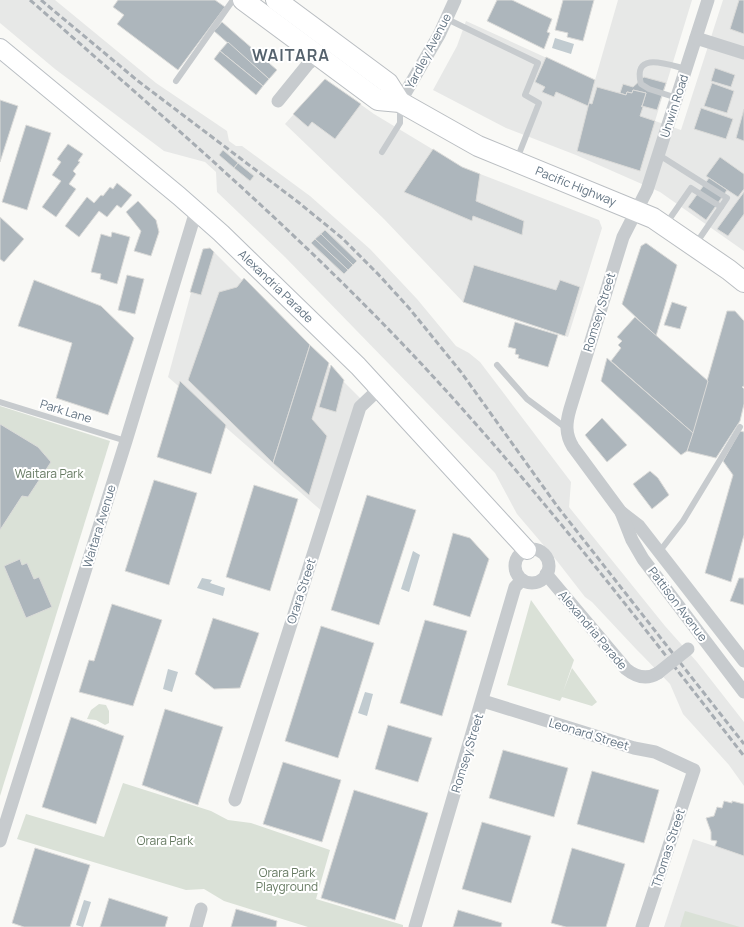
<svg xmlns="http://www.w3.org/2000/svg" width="744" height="927" viewBox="0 0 744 927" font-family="Manrope,sans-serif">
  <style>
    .built { fill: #e7e8e7 }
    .green { fill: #dae1d7 }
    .water { fill: #c1cbd0 }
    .building { fill: #adb6bc; stroke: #dbdbd9 }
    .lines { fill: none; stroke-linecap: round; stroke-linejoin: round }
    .secondary-casing { stroke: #b9bec3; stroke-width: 20 }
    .primary-casing { stroke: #babec2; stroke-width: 22 }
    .lane { stroke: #c7cbce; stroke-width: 6 }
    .street { stroke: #c7cbce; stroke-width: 13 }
    .secondary { stroke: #fff; stroke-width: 18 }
    .primary { stroke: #fff; stroke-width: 20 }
    .rail { stroke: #a7adb3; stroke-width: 3; stroke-dasharray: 6 3; stroke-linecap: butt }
    .street-bridge { stroke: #c7cbce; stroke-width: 13 }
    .labels { text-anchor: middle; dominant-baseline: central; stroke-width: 4; stroke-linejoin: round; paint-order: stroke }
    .street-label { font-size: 12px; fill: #637483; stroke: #fff }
    .park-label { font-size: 12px; fill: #667a62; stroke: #fff }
    .district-label { font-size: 16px; font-weight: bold; letter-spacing: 1px; fill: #55626d; stroke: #fff }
  </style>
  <rect width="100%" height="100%" fill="#f9f9f6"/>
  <g class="built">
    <polygon points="0,0 55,0 156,83 227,131 229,141 236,146 242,146 310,196 370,249 417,299 456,346 469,353 480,362 571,482 569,507 665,626 697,662 744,722 744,786 729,765 683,714 670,684 641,654 636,649 592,602 585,597 557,561 517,514 495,473 285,257 217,192 216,172 205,162 164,151 55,69 0,23"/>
    <polygon points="618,0 692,0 655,121 681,130 723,0 744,0 744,251 660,192 576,155 506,128 433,90 457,46 466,21 595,80"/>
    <polygon points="325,79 374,114 462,167 599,220 602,228 568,337 463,302 384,219 285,124"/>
    <polygon points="210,248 361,399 324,513 168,377 203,249"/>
    <polygon points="693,839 744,856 744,927 664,927"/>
  </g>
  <g class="green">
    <polygon points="0,406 110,441 0,796"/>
    <polygon points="531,600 574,660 563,692 572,668 597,702 592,706 562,697 560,701 507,685"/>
    <polygon points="99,704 106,705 109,711 109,723 105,725 96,720 87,719 91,710"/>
    <polygon points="123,783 211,811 228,820 251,823 330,850 316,899 403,925 403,927 308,927 224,901 204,889 186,890 17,839 26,814 104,837"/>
    <polygon points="685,911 740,927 680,927"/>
  </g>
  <g class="water">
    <polygon points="555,38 574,44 571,54 552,48"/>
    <polygon points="413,551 420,555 409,592 401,589"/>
    <polygon points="202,578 212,580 210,583 225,588 223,596 197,588"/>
    <polygon points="168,669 178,672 172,692 163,689"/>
    <polygon points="365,692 373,694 367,716 358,713"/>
    <polygon points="84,900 91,902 83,927 76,925"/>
  </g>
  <g class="building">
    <polygon points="118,0 215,0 225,7 178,70 117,24 124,15 113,7"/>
    <polygon points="497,0 512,0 552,19 547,32 550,33 544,49 487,21"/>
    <polygon points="563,0 594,0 583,41 567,37 568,33 555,30"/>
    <polygon points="739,0 744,0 744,34 730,29"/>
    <polygon points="222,22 277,70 269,79 214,31"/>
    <polygon points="228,42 269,79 263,86 220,51"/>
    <polygon points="220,51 263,86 256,95 214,59"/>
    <polygon points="546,57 595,80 588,106 556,92 554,97 542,92 545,87 535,82"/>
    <polygon points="715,68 735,75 731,87 711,81"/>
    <polygon points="644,77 666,83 657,110 642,106 646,93 633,90 632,93 627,92 626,95 620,93 623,84 633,87"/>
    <polygon points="325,79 361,104 335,139 312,122 308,127 293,114"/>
    <polygon points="712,83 734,91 727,113 704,106"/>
    <polygon points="597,87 626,95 627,92 632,93 633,90 646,93 642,106 641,106 643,107 640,116 655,121 640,171 577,151 589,103 592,104"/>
    <polygon points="0,100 18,106 0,162"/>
    <polygon points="701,108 733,119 726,139 694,129"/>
    <polygon points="744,109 744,141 736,138"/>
    <polygon points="26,125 51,133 27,210 2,202"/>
    <polygon points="68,144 83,154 78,161 80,162 73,171 76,174 69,184 76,189 56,217 42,207 61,181 52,175 61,162 57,159"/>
    <polygon points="433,149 462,167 480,174 476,201 524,221 522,235 473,216 472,221 404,192"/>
    <polygon points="223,150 238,163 234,168 219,155"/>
    <polygon points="720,157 744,174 744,189 738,197 706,176"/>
    <polygon points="238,163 254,176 250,181 234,168"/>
    <polygon points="709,178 727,190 706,220 688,207"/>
    <polygon points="117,183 132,195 121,208 117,205 107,217 99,211 79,237 65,226 87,197 94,203 101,195 103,196 110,187 113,189"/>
    <polygon points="744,192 744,214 728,236 717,229"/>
    <polygon points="138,201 156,220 159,232 151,256 134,251 141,231 126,212"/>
    <polygon points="0,217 24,239 4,262 0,259"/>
    <polygon points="325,230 357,261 353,265 321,234"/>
    <polygon points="325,230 357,261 344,274 311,243"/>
    <polygon points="112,232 130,237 117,284 100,279 101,274 91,272 101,234 111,237"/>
    <polygon points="321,234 353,265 348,270 315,239"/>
    <polygon points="315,239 348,270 344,274 311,243"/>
    <polygon points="646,243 677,265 656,336 622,304 641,246"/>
    <polygon points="210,248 214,252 201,295 190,292 203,249"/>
    <polygon points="474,265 556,290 560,280 580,287 565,336 463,302"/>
    <polygon points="127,275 144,279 135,314 118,310"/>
    <polygon points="244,278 310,345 273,463 188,380 219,292 237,287"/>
    <polygon points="34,280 101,306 134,338 108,415 56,398 72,343 18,326"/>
    <polygon points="672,302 687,307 680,329 664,325"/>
    <polygon points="727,311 735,311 744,321 744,386 742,387 744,389 744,404 740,421 716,458 687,451"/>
    <polygon points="635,317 708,381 693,433 611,361 621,348 618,345 622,341 617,337"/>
    <polygon points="515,322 558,335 548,367 518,358 519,355 515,354 516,349 508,347"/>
    <polygon points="310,345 329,363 312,419 327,436 309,495 273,463"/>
    <polygon points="607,358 693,433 687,451 681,455 601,381"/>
    <polygon points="331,365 344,380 336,412 319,407"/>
    <polygon points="180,381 226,425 211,474 157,457"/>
    <polygon points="602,418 627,445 607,462 585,435"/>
    <polygon points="0,424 38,447 51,462 28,497 22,496 0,530"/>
    <polygon points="740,431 744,432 744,535 731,582 705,573 733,475 723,461"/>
    <polygon points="650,471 658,478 669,495 652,509 633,484"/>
    <polygon points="154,480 197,493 169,585 125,571"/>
    <polygon points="254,485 298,499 270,591 226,577"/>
    <polygon points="367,495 416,510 379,625 331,610"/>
    <polygon points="453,533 470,538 489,559 470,617 433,605"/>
    <polygon points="20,559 22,565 27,563 34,579 39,577 52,607 26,618 4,566"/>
    <polygon points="739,578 744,578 744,605 730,601"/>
    <polygon points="112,604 162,620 133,706 79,692 89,660 94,661"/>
    <polygon points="213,618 259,633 240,688 214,689 195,674"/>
    <polygon points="425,620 467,631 442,716 400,703"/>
    <polygon points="321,626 374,643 338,758 285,741"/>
    <polygon points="165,709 223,727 198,805 142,785"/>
    <polygon points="71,717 124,736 96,824 42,807"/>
    <polygon points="388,725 432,738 418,782 375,769"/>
    <polygon points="503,750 568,768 554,817 489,798"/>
    <polygon points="283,762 341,780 322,842 263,824"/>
    <polygon points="592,771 659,790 644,843 577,824"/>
    <polygon points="354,790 428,813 395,920 321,898"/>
    <polygon points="724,801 732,803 732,801 744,804 744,856 715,846 717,841 711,840 711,832 706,818 714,816 717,807 722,808"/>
    <polygon points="482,822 531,836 511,903 462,889"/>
    <polygon points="35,848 90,865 70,927 24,927 12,923"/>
    <polygon points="572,848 625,864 606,927 566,927 551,923"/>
    <polygon points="109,898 168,917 165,927 100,927"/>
    <polygon points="236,909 277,921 276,927 231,927"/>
    <polygon points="458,910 502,923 501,927 453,927"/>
  </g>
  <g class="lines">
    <defs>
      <polyline id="secondary" points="0,48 179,196 221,233 358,366 527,550"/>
      <g id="primary">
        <polyline points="243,0 378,100 400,102 478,146 653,218 729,270 744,282"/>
        <polyline points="276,0 388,83 400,102"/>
      </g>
    </defs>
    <use href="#secondary" class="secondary-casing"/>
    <use href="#primary" class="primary-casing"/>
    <g class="lane">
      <polyline points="447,19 538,63 525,95 539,103 517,159"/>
      <polyline points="176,81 233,0"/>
      <path d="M677,98L649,89L641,84C632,50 669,65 686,69"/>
      <polyline points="382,152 400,123 400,106"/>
      <polyline points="659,155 727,198 721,207"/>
      <polyline points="666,224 691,188 721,207 695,245"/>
      <polyline points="497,365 527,399 566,428"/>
      <polyline points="0,402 126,441"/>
      <polyline points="658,552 663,547 683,521 740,427"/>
    </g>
    <g class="street">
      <path d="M708,0L647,190L623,237L570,409C566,423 565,434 573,447L621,512L639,526L744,661"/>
      <polyline points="696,38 744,53"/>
      <polyline points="278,101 308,64 318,56 322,50"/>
      <polyline points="400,102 439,35 455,0"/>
      <polyline points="621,512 632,540 643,559 744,692"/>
      <circle cx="532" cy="566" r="17"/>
      <path d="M546,574L626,669C636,677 647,680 658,673"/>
      <polyline points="483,701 634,748 655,752 694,770 642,927"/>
      <polyline points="235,800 360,407 379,389"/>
      <polyline points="0,841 126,441 196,211"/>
      <polyline points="196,927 201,909"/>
      <polyline points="415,927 515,587 522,580"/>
    </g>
    <use href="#secondary" class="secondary"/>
    <use href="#primary" class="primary"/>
    <g class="rail">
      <path d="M30,0C167,120 305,238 428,371C541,493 642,625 744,756"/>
      <polyline points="41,0 138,81 298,202 342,238 378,274 409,308 461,372 557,506 744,744"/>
    </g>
    <polyline class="street-bridge" points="658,673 688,649"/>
  </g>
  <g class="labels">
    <g class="street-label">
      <text transform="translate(428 51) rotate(-62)">Yardley Avenue</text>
      <text transform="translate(674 106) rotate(-72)">Unwin Road</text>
      <text transform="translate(576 186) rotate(22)">Pacific Highway</text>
      <text transform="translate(276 286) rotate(44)">Alexandria Parade</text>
      <text transform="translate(599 312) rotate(-73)">Romsey Street</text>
      <text transform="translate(66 411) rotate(17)">Park Lane</text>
      <text transform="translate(99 526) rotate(-73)">Waitara Avenue</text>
      <text transform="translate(301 591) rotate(-72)">Orara Street</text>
      <text transform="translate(678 604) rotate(53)">Pattison Avenue</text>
      <text transform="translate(593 630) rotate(50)">Alexandria Parade</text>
      <text transform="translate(589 734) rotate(17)">Leonard Street</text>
      <text transform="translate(467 753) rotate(-73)">Romsey Street</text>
      <text transform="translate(668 848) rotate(-72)">Thomas Street</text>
    </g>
    <g class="park-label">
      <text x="49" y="473">Waitara Park</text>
      <text x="165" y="840">Orara Park</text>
      <text x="287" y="872">Orara Park<tspan x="287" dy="14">Playground</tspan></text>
    </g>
    <g class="district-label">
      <text x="291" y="55">WAITARA</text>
    </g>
  </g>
</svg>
